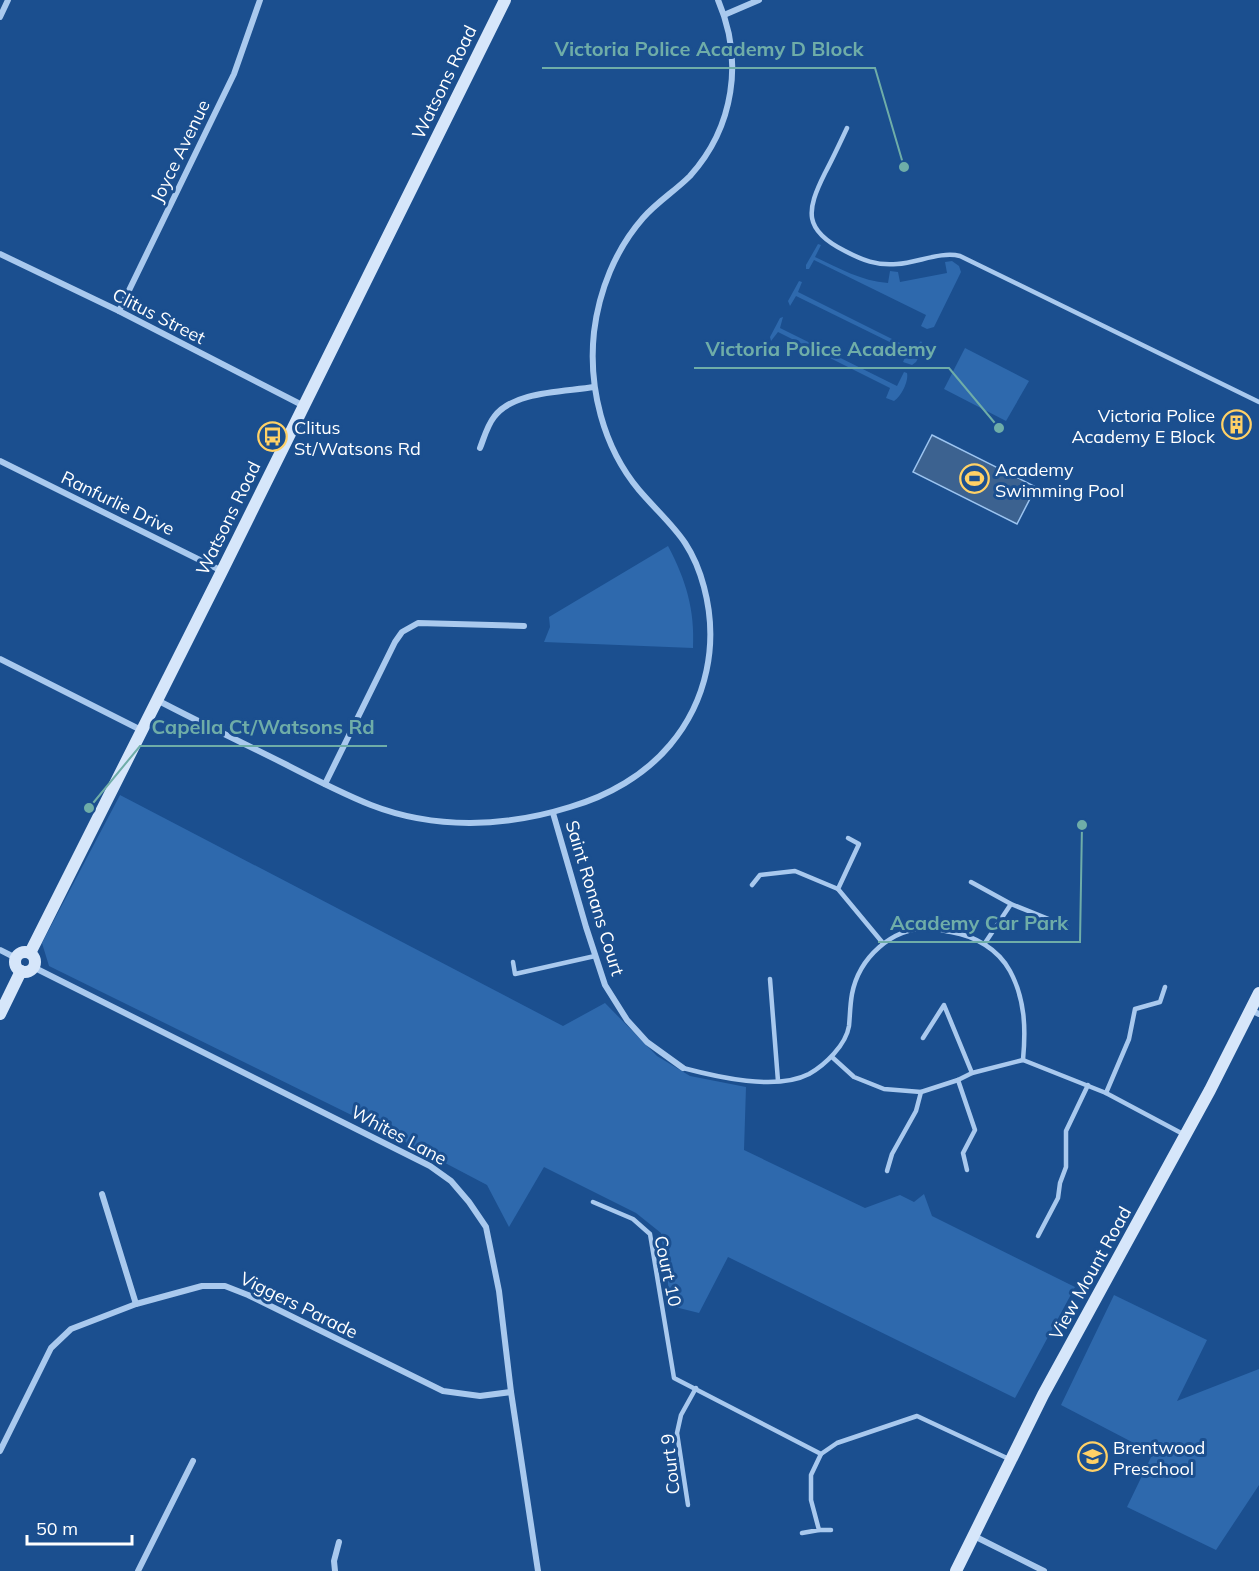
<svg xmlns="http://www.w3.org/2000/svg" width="1259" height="1571" viewBox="0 0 1259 1571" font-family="Mulish,sans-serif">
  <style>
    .green { fill: #2e69ad }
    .water { fill: #3c6290; stroke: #9cc4f0; stroke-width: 1.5 }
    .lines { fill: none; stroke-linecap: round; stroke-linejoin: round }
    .lane { stroke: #a9c9ee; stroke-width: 4.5 }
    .street { stroke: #a9c9ee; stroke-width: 6 }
    .secondary { stroke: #d6e6fa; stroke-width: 12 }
    .labels { text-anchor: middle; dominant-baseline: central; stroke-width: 6; stroke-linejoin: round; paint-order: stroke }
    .street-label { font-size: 18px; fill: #fff; stroke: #1b4f8f }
    .poi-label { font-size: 18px; fill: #fff; stroke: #1b4f8f; text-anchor: start }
    .leader { fill: none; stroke: #6fada8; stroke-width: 2 }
    .callout-dot { fill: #6fada8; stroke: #1b4f8f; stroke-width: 2 }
    .callout-label { font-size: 20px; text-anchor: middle; font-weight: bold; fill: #6fada8; stroke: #1b4f8f; stroke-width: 6; stroke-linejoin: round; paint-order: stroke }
  </style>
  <rect width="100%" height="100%" fill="#1b4f8f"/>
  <g class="green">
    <path d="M818,244L821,245L815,257C839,268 861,281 888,283L890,271L898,272L900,282L947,273L945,262L952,261L959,266L961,272L934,327L927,329L921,326L926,315L814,260L809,269H806V265Z"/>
    <polygon points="799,281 802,282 798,292 914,350 921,341 924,347 916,362 912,365 903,362 908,351 796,296 790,306 788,301"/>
    <path d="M783,317L780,328L897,386L904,372L907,373C909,381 901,397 894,401L886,398L890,388L778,332L771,341L770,337L780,318Z"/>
    <polygon points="965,348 1029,381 1006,421 944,389"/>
    <path d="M668,546C686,580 695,610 693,648L544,642L550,627L549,617Z"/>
    <polygon points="120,795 563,1026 605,1003 657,1056 690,1076 746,1087 744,1150 865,1208 900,1195 914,1202 924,1194 932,1216 1075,1287 1015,1398 728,1257 699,1313 671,1306 661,1233 636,1213 544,1167 509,1227 487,1185 392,1135 49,966 42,943"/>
    <polygon points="1114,1295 1207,1340 1177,1401 1259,1369 1259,1485 1216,1550 1127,1507 1153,1453 1061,1405"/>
  </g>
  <polygon class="water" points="932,435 1036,487 1017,524 913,472"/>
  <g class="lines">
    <g class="lane">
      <path d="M847,128C840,143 833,158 825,173C806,211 803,230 845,251C862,260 877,266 897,264C917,263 941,251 960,256L1259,402"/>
      <polyline points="848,838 859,844 838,889 882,942"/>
      <polyline points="971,882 1011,904 1066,926"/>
      <polyline points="752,885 760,875 795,871 838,889"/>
      <polyline points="985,943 1011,904"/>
      <polyline points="513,962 515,974 595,956"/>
      <polyline points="770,979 778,1081"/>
      <polyline points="923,1038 944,1005 972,1073"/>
      <polyline points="832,1057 854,1077 884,1089 921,1092 958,1080 972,1073 1023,1060 1106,1093 1183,1134"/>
      <path d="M683,1068C717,1077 776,1091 809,1074C825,1065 846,1045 849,1026C850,1016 850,1005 852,994C859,958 891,928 929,928C936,928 944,931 951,932C975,936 998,949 1010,971C1025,999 1026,1028 1023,1060"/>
      <polyline points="958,1080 975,1130 963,1153 967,1170"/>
      <polyline points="1106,1093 1129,1039 1135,1009 1160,1002 1165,987"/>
      <polyline points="887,1171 892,1154 916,1111 921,1092"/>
      <polyline points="593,1202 633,1219 650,1234 674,1378 821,1454 837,1443 917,1416 1009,1459"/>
      <polyline points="1038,1236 1058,1198 1060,1183 1066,1167 1066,1131 1088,1085"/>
      <polyline points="688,1505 677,1433 681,1415 696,1388"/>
      <polyline points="819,1530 831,1530"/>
      <polyline points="802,1533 819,1530 811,1500 811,1475 821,1454"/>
    </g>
    <g class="street">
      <polyline points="724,15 759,0"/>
      <polyline points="0,17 8,0"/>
      <polyline points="0,254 119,311 304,406"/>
      <polyline points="119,311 234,74 260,0"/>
      <path d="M480,448C484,438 487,426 494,417C513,391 563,392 594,387"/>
      <polyline points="0,461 222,571"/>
      <polyline points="0,659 141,730"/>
      <path d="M157,700C199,722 241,742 283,763C312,778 341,793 371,805C435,830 506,827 570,807C608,796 645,775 670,745C707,701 719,643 704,587C691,538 670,526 639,490C603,447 588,387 594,332C599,291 615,250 643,218C657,202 675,191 690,176C734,127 744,60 718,0"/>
      <polyline points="325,784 395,642 402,632 418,623 524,626"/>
      <polyline points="553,813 586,927 605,985 627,1020 647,1042 683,1068"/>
      <polyline points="0,950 16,958"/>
      <polyline points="33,967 430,1166 451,1181 469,1202 486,1227 499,1291 511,1392 538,1571"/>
      <polyline points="1251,1010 1259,1014"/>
      <polyline points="102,1194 136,1304"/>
      <polyline points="0,1451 51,1348 71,1329 136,1304 202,1286 225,1286 248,1295 443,1391 480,1396 511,1392"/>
      <polyline points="974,1536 1044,1571"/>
      <polyline points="138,1571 193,1461"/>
      <polyline points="335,1571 334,1561 339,1542"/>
    </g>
    <g class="secondary">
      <circle cx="25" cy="962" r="10"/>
      <polyline points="30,953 222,571 505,0"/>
      <polyline points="0,1014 21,971"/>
      <polyline points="956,1571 1043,1395 1210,1090 1259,993"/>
    </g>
  </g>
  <defs>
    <symbol id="building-ring" viewBox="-11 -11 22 22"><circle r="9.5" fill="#1b4f8f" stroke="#ffd166" stroke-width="1.5"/><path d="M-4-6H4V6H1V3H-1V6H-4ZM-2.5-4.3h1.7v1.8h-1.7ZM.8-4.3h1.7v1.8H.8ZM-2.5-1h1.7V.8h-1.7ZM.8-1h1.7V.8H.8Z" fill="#ffd166"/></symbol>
    <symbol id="bus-ring" viewBox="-11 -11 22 22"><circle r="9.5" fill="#1b4f8f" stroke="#ffd166" stroke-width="1.5"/><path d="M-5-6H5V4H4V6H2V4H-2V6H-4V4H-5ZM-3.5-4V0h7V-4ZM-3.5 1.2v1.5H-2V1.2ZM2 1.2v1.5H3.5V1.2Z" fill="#ffd166"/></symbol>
    <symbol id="stadium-ring" viewBox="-11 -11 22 22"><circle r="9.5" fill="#1b4f8f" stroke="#ffd166" stroke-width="1.5"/><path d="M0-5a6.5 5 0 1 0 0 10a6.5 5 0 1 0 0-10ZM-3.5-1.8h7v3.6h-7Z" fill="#ffd166"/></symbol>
    <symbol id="school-ring" viewBox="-11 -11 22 22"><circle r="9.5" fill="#1b4f8f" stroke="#ffd166" stroke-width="1.5"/><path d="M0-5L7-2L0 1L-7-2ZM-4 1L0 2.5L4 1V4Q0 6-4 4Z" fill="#ffd166"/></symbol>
  </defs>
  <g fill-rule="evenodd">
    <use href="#building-ring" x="1220" y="408" width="33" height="33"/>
    <use href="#bus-ring" x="256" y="420" width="33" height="33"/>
    <use href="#stadium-ring" x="958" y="462" width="33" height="33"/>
    <use href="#school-ring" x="1076" y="1440" width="33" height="33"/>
  </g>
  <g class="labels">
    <g class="street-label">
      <text transform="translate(444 82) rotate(-64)">Watsons Road</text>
      <text transform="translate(180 151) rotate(-64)">Joyce Avenue</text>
      <text transform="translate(159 316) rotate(27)">Clitus Street</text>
      <text transform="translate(118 503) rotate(26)">Ranfurlie Drive</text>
      <text transform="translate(228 518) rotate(-64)">Watsons Road</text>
      <text transform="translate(595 898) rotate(73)">Saint Ronans Court</text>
      <text transform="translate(399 1135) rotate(28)">Whites Lane</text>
      <text transform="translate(668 1271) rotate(78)">Court 10</text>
      <text transform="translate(1090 1273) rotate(-61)">View Mount Road</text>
      <text transform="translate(299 1305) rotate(26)">Viggers Parade</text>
      <text transform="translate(670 1464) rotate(-96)">Court 9</text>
    </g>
    <g class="poi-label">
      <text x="1215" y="415" text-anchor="end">Victoria Police<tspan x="1215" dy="21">Academy E Block</tspan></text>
      <text x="294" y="427">Clitus<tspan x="294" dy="21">St/Watsons Rd</tspan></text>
      <text x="995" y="469">Academy<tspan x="995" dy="21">Swimming Pool</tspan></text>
      <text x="1113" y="1447">Brentwood<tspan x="1113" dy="21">Preschool</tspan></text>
    </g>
  </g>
  <path class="leader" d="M904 167L875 68H542M999 428L949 368H694M89 808L140 746H387M1082 825L1080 942H878"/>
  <g class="callout-dot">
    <circle cx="904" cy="167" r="6"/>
    <circle cx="999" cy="428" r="6"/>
    <circle cx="89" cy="808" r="6"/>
    <circle cx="1082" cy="825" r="6"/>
  </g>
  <g class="callout-label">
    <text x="709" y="56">Victoria Police Academy D Block</text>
    <text x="821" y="356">Victoria Police Academy</text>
    <text x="263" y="734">Capella Ct/Watsons Rd</text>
    <text x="979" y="930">Academy Car Park</text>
  </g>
  <path d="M27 1535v9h105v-9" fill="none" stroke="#ffffff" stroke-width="3"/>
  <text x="36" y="1535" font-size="18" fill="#ffffff" stroke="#1b4f8f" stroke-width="4.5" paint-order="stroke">50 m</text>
</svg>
